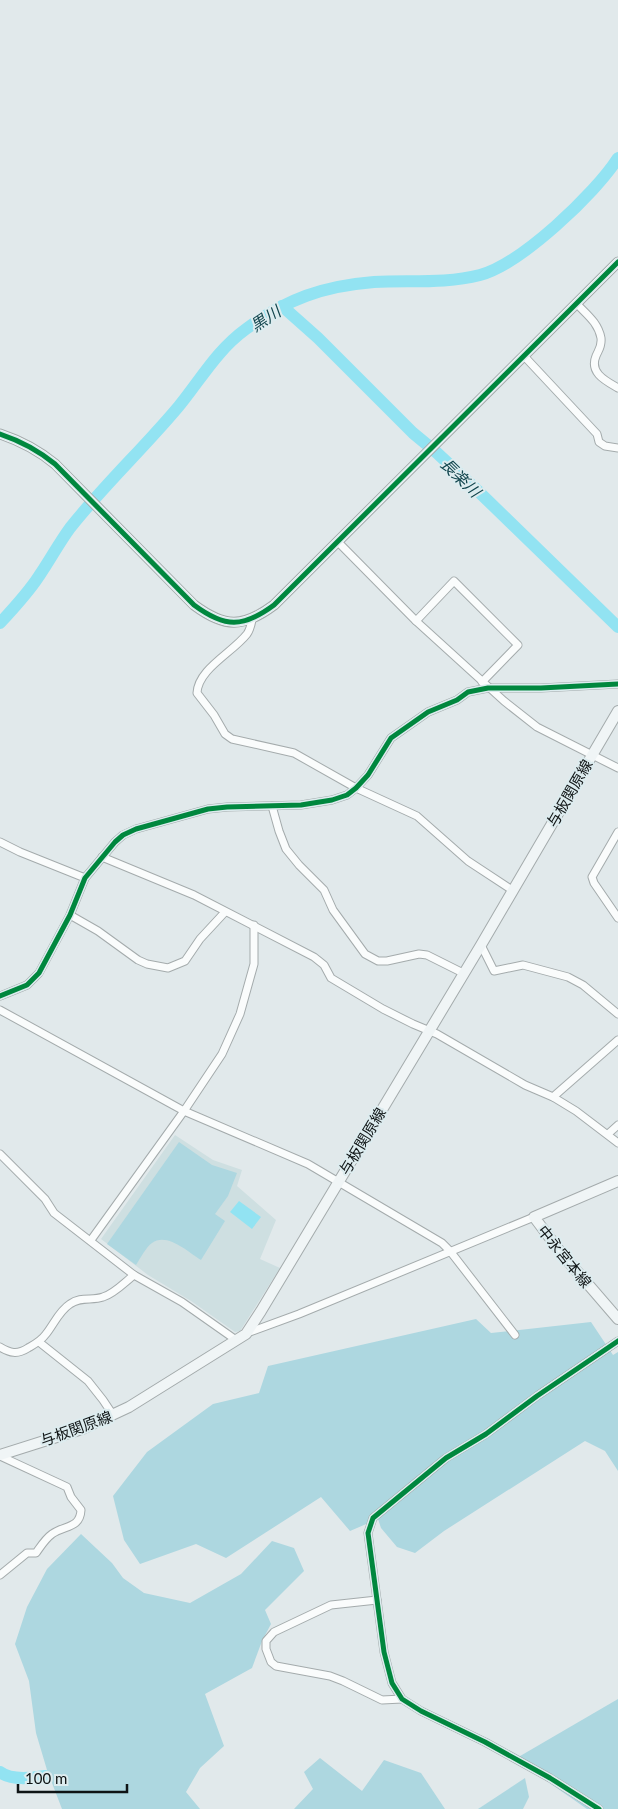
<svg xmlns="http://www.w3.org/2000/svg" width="618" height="1809" viewBox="0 0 618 1809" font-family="Lato,'Noto Sans JP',sans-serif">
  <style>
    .built { fill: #cedfe1 }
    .green { fill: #add7e0 }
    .water { fill: #92e3f2 }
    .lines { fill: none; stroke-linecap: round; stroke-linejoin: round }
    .stream { stroke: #92e3f2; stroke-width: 2 }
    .river { stroke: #92e3f2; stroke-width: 12 }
    .minor-casing { stroke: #a4abac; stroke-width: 9 }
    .tertiary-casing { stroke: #a4abac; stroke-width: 11 }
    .secondary-casing { stroke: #a4abac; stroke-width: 12 }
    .minor { stroke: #fafcfc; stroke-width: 7 }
    .tertiary { stroke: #fafcfc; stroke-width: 9 }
    .secondary { stroke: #f0f5f6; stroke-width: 10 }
    .cycleway-casing { stroke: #ddecef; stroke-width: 8 }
    .cycleway { stroke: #00873e; stroke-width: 5 }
    .labels { text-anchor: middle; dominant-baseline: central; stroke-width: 4; stroke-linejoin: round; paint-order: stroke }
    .street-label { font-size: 15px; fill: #0f1415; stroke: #ddecef }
    .water-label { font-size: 16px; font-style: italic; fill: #10444c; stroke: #ddecef }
  </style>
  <rect width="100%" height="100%" fill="#e1e9eb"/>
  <polygon class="built" points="175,1135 213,1160 242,1170 237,1186 276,1220 260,1259 280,1268 240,1331 235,1332 191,1301 148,1275 101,1239"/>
  <g class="green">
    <path d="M179,1142L212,1165L237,1173L228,1196L215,1214L225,1221L201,1260C188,1252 167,1232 152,1243C146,1247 140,1259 136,1265L107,1244Z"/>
    <polygon points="476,1319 491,1333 591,1322 613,1355 618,1352 618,1471 605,1451 585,1441 444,1531 415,1553 397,1547 381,1528 378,1519 350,1531 321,1497 226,1558 196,1544 140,1564 124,1540 113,1496 147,1452 213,1404 259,1393 268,1366"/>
    <polygon points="81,1534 112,1563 123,1578 144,1593 190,1603 241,1574 272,1541 294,1548 304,1571 265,1610 271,1624 262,1641 252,1668 205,1694 224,1746 200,1768 186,1792 200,1809 62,1809 47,1770 36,1733 29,1681 15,1644 27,1607 47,1569"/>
    <polygon points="618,1699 618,1809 587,1809 515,1759"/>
    <polygon points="320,1758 362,1791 384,1760 421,1773 445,1809 294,1809 313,1789 304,1772"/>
    <polygon points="525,1778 529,1797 523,1809 478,1809"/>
  </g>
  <polygon class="water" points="239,1201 261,1217 252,1229 230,1212"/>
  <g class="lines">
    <polyline class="stream" points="612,167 618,164"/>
    <g class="river">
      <polyline points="282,306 318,338 413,433 436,452 479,492 618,627"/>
      <path d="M0,623C14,608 28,593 39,576C50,560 59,543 70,528C104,485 144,448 179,406C201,379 217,350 246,329C287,299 323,286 374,282C410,280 445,284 480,275C521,264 595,194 618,158"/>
      <path d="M0,1772C11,1781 32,1778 45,1776"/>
    </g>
    <defs>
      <g id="minor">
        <path d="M576,303C586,314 598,322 601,338C602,346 599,349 596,356C589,373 606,381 618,388"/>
        <polyline points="524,356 597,434 599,442 605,446 618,448"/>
        <polyline points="338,542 416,621 504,701 537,727 618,768"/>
        <path d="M252,620C251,625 250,630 247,634C232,653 198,669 197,693L214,715L225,734L232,739L294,753L356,788L417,816L468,861L512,890"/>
        <polyline points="416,621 454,581 518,645 482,682"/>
        <polyline points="272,806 279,831 286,849 299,865 324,890 333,910 365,954 378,961 387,961 419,954 427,955 463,973"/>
        <polyline points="618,832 592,877 594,883 618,918"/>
        <polyline points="0,842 20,852 85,878"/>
        <polyline points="102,857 194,895 314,957 324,965 331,978 383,1009 413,1024 437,1034 525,1085 553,1097 576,1111 618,1143"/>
        <polyline points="70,915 98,931 138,960 147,964 168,968 185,961 200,939 225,912"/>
        <polyline points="481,945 494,971 523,965 568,977 583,985 618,1014"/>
        <polyline points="0,996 27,985 39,973 70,915 85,878 115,842 123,835 136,829 208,809 227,807 301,805 332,800 347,795 356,788 368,775 391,738 428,712 457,700 468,692 488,688 541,688 618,684"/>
        <polyline points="0,1010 184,1111 308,1164 442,1243 450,1251 515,1335"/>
        <polyline points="553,1097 618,1040"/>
        <polyline points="608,1134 618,1125"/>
        <polyline points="0,1154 45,1199 54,1213 134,1275 182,1302 236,1340"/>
        <polyline points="91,1240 184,1111 222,1054 240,1014 254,964 254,925"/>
        <polyline points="247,1333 299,1314 534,1217"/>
        <polyline points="39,1342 88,1381 103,1400 113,1415"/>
        <path d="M0,1347C10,1353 17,1355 28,1348C35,1344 41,1341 46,1334C54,1324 59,1311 70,1304C81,1296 92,1301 103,1297C114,1294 125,1282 134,1275"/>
        <path d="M0,1456L67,1487L71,1497L81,1510C80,1529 64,1525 52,1534C45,1539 41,1546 36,1553H27L0,1575"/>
        <polyline points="377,1600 331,1605 274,1632 266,1641 266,1649 271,1662 276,1666 330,1676 343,1681 382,1700 402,1699"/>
        <polyline points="599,1809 550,1778 485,1742 421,1711 402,1699 392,1683 384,1652 368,1533 373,1518 446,1458 486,1434 537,1396 618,1341"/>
      </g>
      <path id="tertiary" d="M0,434C21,441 38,450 55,464L194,605C225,628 243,628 274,605L618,262"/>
      <g id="secondary">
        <polyline points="618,1181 534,1217 562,1254 618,1319"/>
        <polyline points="0,1455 82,1429 129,1407 246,1334 261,1311 481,945 618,711"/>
      </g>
    </defs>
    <use href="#minor" class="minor-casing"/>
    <use href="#tertiary" class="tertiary-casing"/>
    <use href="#secondary" class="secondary-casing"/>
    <use href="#minor" class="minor"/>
    <use href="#tertiary" class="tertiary"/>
    <use href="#secondary" class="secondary"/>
    <defs>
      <g id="cycleway">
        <path d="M0,434C21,441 38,450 55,464L194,605C225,628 243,628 274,605L618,262"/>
        <polyline points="0,996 27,985 39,973 70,915 85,878 115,842 123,835 136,829 208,809 227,807 301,805 332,800 347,795 356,788 368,775 391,738 428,712 457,700 468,692 488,688 541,688 618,684"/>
        <polyline points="599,1809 550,1778 485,1742 421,1711 402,1699 392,1683 384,1652 368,1533 373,1518 446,1458 486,1434 537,1396 618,1341"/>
      </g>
    </defs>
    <use href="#cycleway" class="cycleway-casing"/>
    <use href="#cycleway" class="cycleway"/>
  </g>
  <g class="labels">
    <g class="street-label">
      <text transform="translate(569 793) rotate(-60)">与板関原線</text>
      <text transform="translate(362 1141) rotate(-59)">与板関原線</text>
      <text transform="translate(565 1256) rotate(51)">中永宮本線</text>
      <text transform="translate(76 1428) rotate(-20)">与板関原線</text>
    </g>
    <g class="water-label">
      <text transform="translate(265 318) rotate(-34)">黒川</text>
      <text transform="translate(461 477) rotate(44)">長楽川</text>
    </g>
  </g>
  <path d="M18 1784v8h109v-8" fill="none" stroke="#0f1415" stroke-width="2.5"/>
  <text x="25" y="1784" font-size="15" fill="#0f1415" stroke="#ddecef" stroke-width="4" paint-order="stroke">100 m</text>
</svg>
